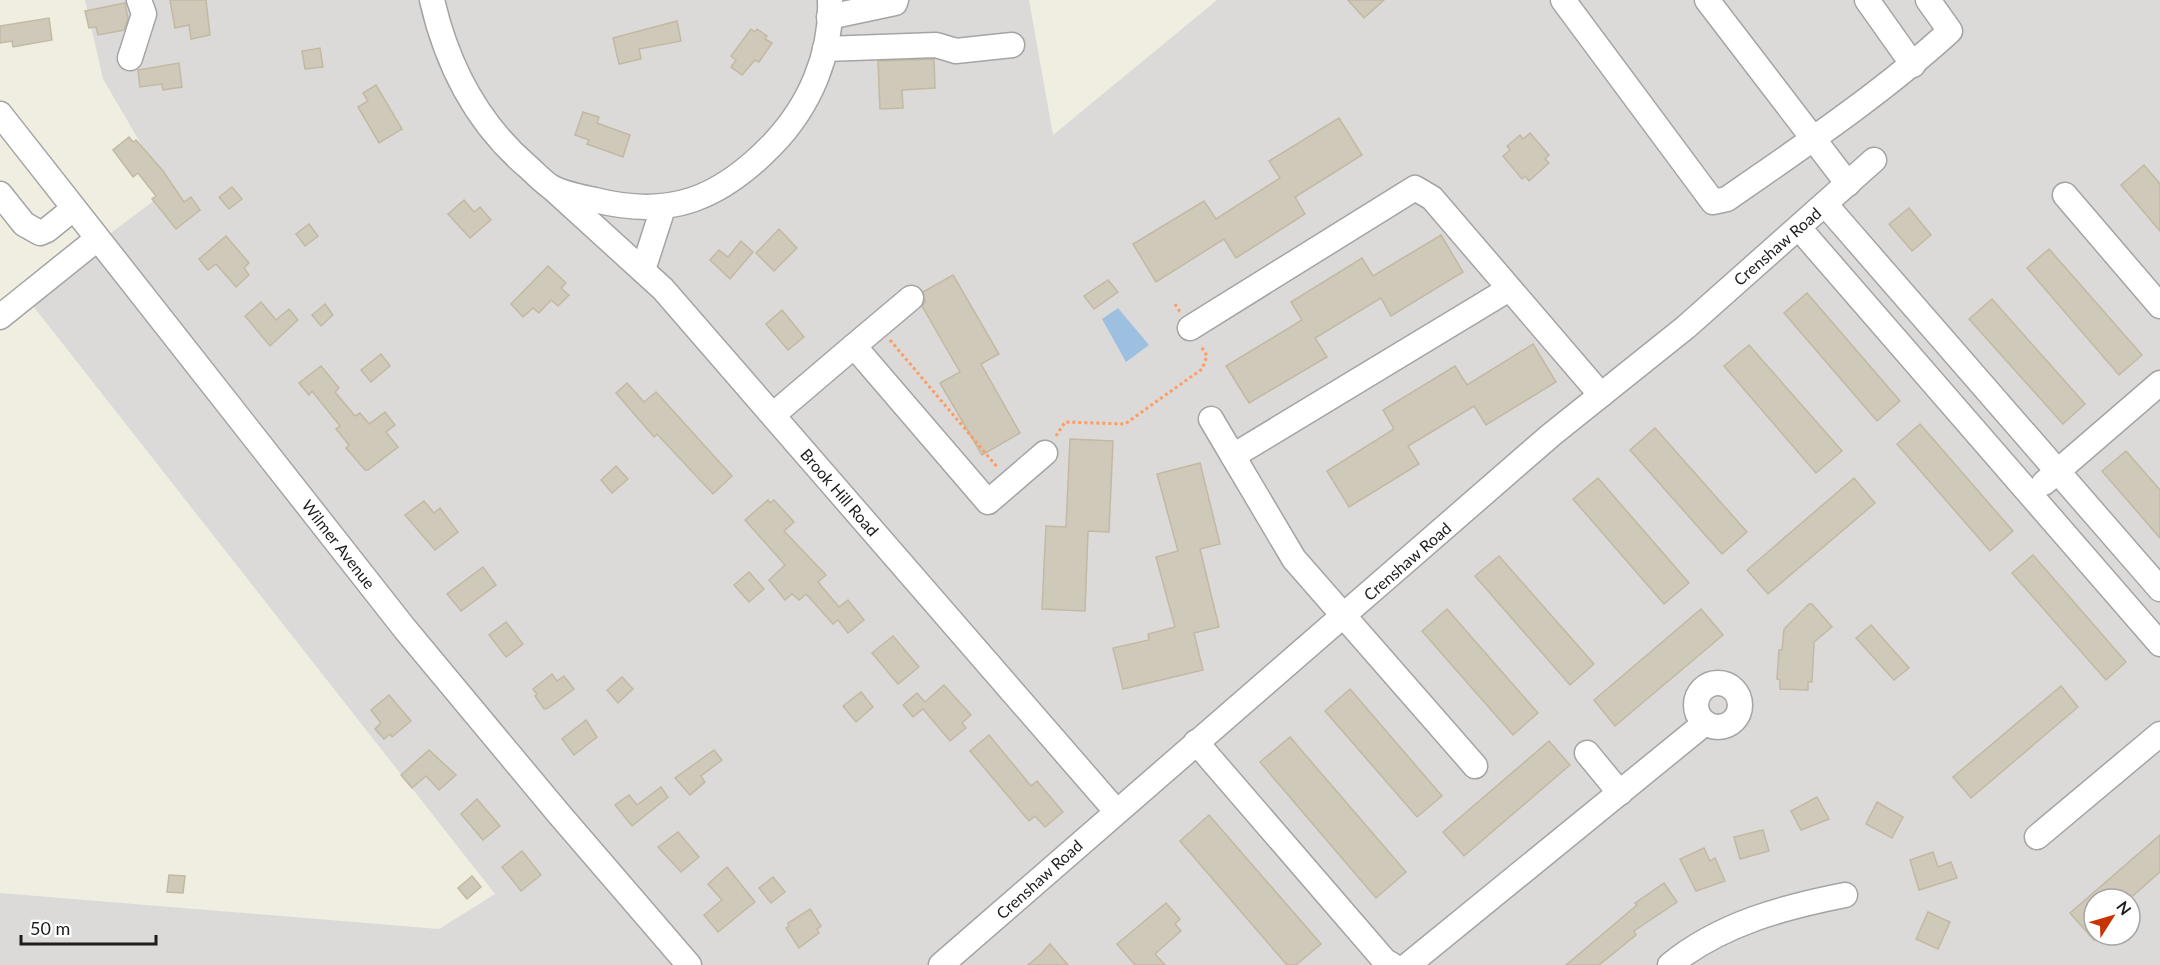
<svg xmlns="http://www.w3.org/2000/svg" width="2160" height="965" viewBox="0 0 2160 965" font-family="Lato,sans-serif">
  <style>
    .residential { fill: #dbdad9; fill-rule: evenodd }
    .water { fill: #9dc0e1 }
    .building { fill: #cfc9ba; stroke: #c2b9a2; stroke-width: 1.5 }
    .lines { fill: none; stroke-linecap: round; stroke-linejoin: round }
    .minor-casing { stroke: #a4a4a4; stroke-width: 27 }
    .path { stroke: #ff9c62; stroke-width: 3; stroke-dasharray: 3 3; stroke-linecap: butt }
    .minor { stroke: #fff; stroke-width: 24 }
    .labels { text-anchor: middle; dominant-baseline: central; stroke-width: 4.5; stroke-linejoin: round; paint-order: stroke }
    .street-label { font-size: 16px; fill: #1d1d1d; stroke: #fff }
  </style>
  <rect width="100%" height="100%" fill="#efeee1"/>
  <path class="residential" d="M85,0H1029L1053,135L1217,0H2160V965H0V893L439,929L495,894L26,297L168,190L103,79ZM2094,899H2130V935H2094Z"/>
  <polygon class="water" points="1118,308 1149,345 1126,362 1102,319"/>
  <g class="building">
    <polygon points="170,0 206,0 210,35 191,39 189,25 175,28"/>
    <polygon points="1348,0 1384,0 1364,18"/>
    <polygon points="125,3 128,18 124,30 98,35 96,27 89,28 85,11"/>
    <polygon points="49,18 52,40 13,47 12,41 0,43 0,26"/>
    <polygon points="677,21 681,41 639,49 641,59 619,64 613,38"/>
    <polygon points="751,29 755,32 757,29 767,36 765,39 772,43 759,62 755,60 742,75 731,67 736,60 731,56"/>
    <polygon points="320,48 323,67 305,69 302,51"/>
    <polygon points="934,59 935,88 902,90 903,108 880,109 878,61"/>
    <polygon points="179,63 182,87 163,90 162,84 140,87 138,70"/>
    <polygon points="376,85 402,129 379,143 358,107 368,101 363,93"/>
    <polygon points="583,112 599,117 597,123 630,135 623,157 587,144 589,140 575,135"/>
    <polygon points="1339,118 1362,155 1295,197 1305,214 1236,258 1224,239 1156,282 1133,244 1204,201 1216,219 1280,178 1269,161"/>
    <polygon points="1530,133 1549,155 1545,159 1549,163 1529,181 1525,176 1522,179 1503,156 1510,150 1507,146 1520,135 1523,139"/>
    <polygon points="129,137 133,142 136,140 163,171 184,202 191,197 200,210 176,229 152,199 156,196 138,173 133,177 113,150"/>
    <polygon points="2144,165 2160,184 2160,231 2121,185"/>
    <polygon points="232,187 242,199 229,209 219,197"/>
    <polygon points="464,200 474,212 480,207 491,220 470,238 448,214"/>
    <polygon points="1909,208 1931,235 1912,251 1889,224"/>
    <polygon points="309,224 318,236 305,246 296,234"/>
    <polygon points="779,229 797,248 774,271 756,253"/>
    <polygon points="1441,235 1463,272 1391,316 1381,298 1315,338 1327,357 1249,403 1226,366 1302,320 1291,302 1362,258 1373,276"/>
    <polygon points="226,236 249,263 244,268 249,275 236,287 216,264 208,270 199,259"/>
    <polygon points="741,241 753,252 730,279 710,260 719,250 728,257"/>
    <polygon points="2049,249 2142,355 2119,375 2027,268"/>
    <polygon points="548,266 566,283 561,288 569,295 558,306 551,300 539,313 533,308 523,317 511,304"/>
    <polygon points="953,275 999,354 981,364 1020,433 982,455 940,383 960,372 922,306 925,302 923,292"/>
    <polygon points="1108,280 1118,292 1094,309 1084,296"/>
    <polygon points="1807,293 1900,401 1877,421 1784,313"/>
    <polygon points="1992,299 2085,404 2063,424 1969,319"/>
    <polygon points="261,302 276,320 289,309 298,320 270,346 245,316"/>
    <polygon points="325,304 333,315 321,326 312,315"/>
    <polygon points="782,310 804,337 788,350 766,324"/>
    <polygon points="1533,344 1556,382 1486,425 1474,406 1438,428 1408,446 1419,464 1349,507 1327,471 1394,429 1383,410 1455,366 1467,385"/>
    <polygon points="1749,345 1842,451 1816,473 1724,366"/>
    <polygon points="381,354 390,366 371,382 361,370"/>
    <polygon points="321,366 339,388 335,392 355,416 360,413 369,424 385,412 395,425 386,432 398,447 368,470 365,470 346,448 349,445 336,429 340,426 312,391 309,395 299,383"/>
    <polygon points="627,383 644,402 656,392 732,476 713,494 657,434 654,437 616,393"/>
    <polygon points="1920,424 2013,531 1990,551 1897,444"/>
    <polygon points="1655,428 1747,532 1722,554 1630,450"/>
    <polygon points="1070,439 1113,441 1109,532 1088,531 1085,611 1042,609 1046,526 1066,527"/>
    <polygon points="2126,451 2160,490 2160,538 2102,471"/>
    <polygon points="1200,463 1220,544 1200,549 1219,627 1194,633 1203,670 1123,689 1113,648 1149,640 1148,634 1175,627 1156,557 1178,551 1157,474"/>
    <polygon points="616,466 628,479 612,493 601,480"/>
    <polygon points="1598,478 1689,583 1664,604 1573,499"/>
    <polygon points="1854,478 1875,503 1768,594 1747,570"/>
    <polygon points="768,500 770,503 774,500 794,522 784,531 826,575 818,582 839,607 848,600 864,620 848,633 838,620 833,624 806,594 799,600 792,594 785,600 769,580 785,565 745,520"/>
    <polygon points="424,501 434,513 440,508 458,532 435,550 405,515"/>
    <polygon points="2033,555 2126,662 2106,680 2012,573"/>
    <polygon points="1499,556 1594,664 1570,685 1475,576"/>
    <polygon points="483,567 496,585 461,611 447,594"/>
    <polygon points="749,572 764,589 749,602 734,585"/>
    <polygon points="1809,604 1812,604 1832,627 1814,642 1812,682 1808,682 1808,690 1780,689 1780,680 1777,679 1779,650 1782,650 1784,629"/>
    <polygon points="1447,609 1538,713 1513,735 1422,631"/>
    <polygon points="1701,609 1723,635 1615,726 1594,700"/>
    <polygon points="506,622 523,644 506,657 489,635"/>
    <polygon points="1871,625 1909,668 1894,680 1856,638"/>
    <polygon points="893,636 919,667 898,684 872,653"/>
    <polygon points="552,674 557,681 564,676 574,689 548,708 544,709 535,696 537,694 533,689"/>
    <polygon points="622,677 633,689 618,703 607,690"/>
    <polygon points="944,685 971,715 962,723 966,728 950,741 923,709 913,717 903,705 917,693 925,702"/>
    <polygon points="2061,686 2078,707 1971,798 1953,777"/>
    <polygon points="1350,689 1442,796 1417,817 1325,711"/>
    <polygon points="861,692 873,707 856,722 843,706"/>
    <polygon points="389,695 411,721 392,737 390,734 384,739 375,729 381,723 371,710"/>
    <polygon points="586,720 597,737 574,755 562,739"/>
    <polygon points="989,735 1031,786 1037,781 1063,812 1045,827 1035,816 1029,821 970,751"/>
    <polygon points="1290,737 1406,872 1376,898 1260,762"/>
    <polygon points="1549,741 1570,765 1464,856 1443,832"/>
    <polygon points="429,750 456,775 439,790 426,776 412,788 401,775"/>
    <polygon points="714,750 722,760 701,776 705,782 690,795 675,778"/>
    <polygon points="661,787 668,797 632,826 615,805 629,795 637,805"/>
    <polygon points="1817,797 1829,819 1801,830 1791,811"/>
    <polygon points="477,799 500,826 483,840 461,814"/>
    <polygon points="1877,802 1903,817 1892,838 1866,824"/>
    <polygon points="1209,815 1321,944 1296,965 1287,965 1180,841"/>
    <polygon points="1763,830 1769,851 1740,859 1734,837"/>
    <polygon points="678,832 699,857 681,872 658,847"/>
    <polygon points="2160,835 2160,872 2129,899 2094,899 2094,940 2070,913"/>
    <polygon points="1704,848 1710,861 1715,858 1725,881 1696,891 1680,859"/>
    <polygon points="522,851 541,875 521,891 502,867"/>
    <polygon points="1933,852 1938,867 1951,862 1957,878 1919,890 1910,860"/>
    <polygon points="727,867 755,902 718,932 704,915 722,900 708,884"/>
    <polygon points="169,875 185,876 183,893 167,892"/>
    <polygon points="472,876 481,887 467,899 458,888"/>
    <polygon points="773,877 785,892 771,903 759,888"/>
    <polygon points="1664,883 1677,902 1634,931 1636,935 1599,965 1566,965 1637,905 1635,903"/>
    <polygon points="1166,903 1180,919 1175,924 1181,931 1155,954 1165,965 1135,965 1117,944"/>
    <polygon points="810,909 821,926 817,929 819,933 799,948 786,928 789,926 788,923"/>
    <polygon points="1928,912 1950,922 1938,949 1916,939"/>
    <polygon points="1050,944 1068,965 1028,965 1040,955"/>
  </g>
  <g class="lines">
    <defs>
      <g id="minor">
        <path d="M432,0C447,65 477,123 527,166C535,173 543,182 551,187C564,194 581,197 595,200C670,219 720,199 773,144C810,105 832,54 830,0"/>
        <path d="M1563,0L1713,202L1727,199C1803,146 1881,94 1950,31L1928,0"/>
        <polyline points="1707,0 1848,184"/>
        <polyline points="1867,0 1913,65"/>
        <polyline points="829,17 895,3 896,0"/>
        <polyline points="825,49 936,45 956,51 1012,45"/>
        <polyline points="130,58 144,14 139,0"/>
        <polyline points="0,114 405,629 559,814 689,965"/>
        <polyline points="551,187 663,289 1116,811"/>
        <polyline points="0,194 24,224 40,233 47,230 73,209"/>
        <polyline points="2065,195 2160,306"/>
        <polyline points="1825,204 2160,589"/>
        <polyline points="1799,228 2160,644"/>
        <polyline points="643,270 663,208"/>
        <polyline points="0,317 97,239"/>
        <polyline points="1190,328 1415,188 1432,198 1601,395"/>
        <polyline points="854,346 911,298"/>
        <polyline points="773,415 854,346 988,502 1045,453"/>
        <polyline points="1211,419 1294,559 1475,766"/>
        <polyline points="1233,456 1509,289"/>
        <polyline points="2044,483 2160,383"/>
        <circle cx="1718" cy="705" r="22"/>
        <polyline points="1196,742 1385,961 1392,965"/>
        <polyline points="1587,753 1620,793"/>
        <polyline points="2037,837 2160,734"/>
        <polyline points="941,965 1551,435 1686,327 1874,160"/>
        <polyline points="1408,965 1705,723"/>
        <path d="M1670,965C1720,924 1784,907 1845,895"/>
      </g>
    </defs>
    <use href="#minor" class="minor-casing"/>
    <g class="path">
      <polyline points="1175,304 1180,312"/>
      <polyline points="890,340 998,468"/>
      <polyline points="1056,436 1065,422 1125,424 1202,369 1207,356 1201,346"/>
    </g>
    <use href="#minor" class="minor"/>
  </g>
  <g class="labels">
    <g class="street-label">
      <text transform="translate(1777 246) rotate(-41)">Crenshaw Road</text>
      <text transform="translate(840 492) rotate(49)">Brook Hill Road</text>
      <text transform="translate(339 544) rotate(52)">Wilmer Avenue</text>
      <text transform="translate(1407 561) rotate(-41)">Crenshaw Road</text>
      <text transform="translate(1039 879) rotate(-42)">Crenshaw Road</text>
    </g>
  </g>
  <g transform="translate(2112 917) rotate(53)"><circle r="28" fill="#ffffff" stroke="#a5a5a5" stroke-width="1.5"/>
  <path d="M0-4.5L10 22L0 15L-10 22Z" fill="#c93500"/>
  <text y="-9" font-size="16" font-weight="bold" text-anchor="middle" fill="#1d1d1d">N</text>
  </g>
  <path d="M21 935v9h135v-9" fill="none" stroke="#1d1d1d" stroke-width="3"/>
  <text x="30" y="935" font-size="18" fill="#1d1d1d" stroke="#ffffff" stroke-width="4.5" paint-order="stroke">50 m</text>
</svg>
